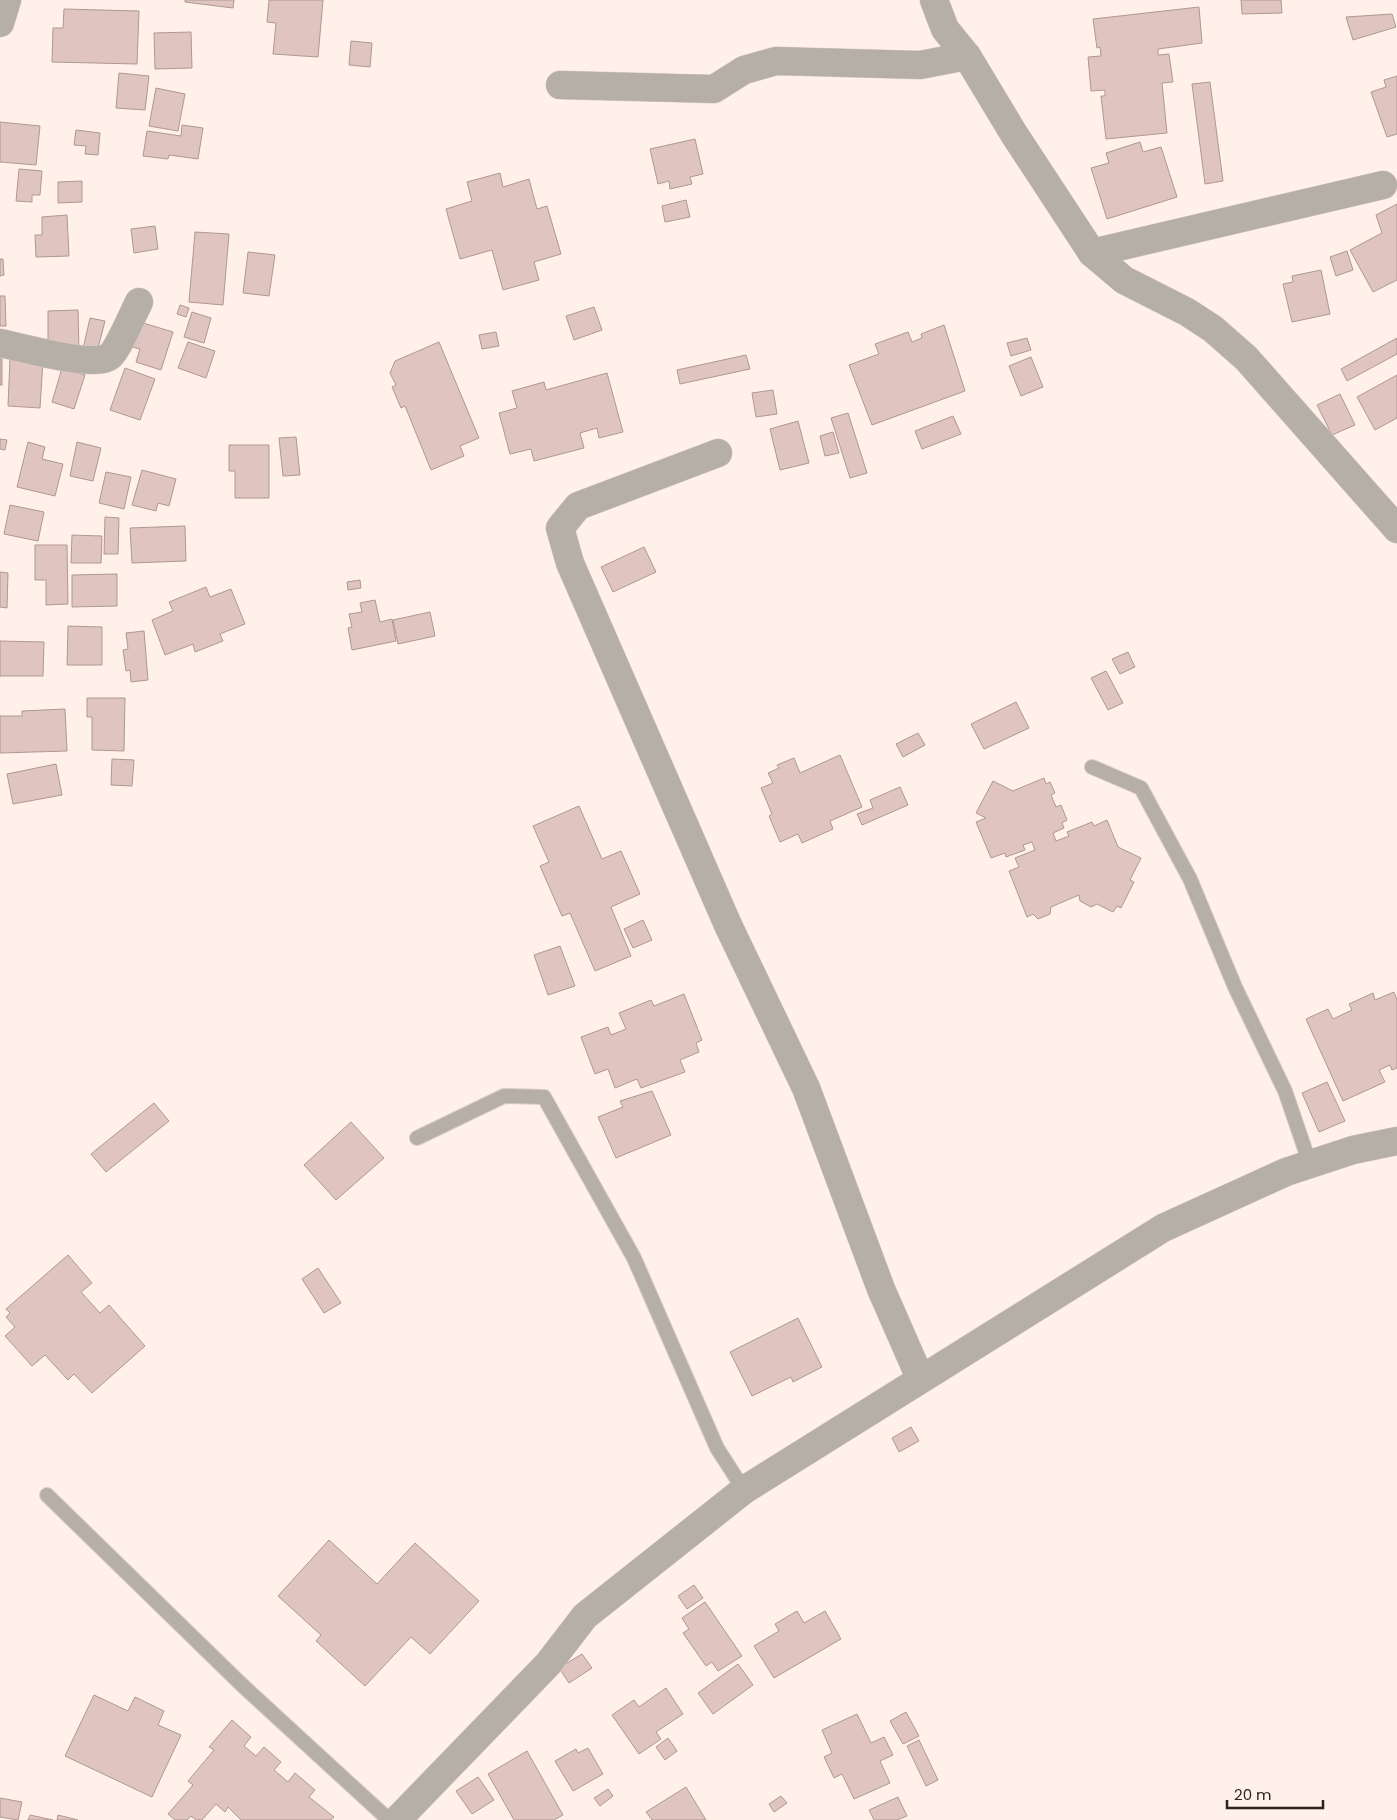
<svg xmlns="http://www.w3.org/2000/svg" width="1397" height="1820" viewBox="0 0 1397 1820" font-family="Poppins,sans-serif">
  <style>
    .building { fill: #dfc4bf; stroke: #b09792 }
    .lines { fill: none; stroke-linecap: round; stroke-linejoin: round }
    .service-casing { stroke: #d9ccc4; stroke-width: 16 }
    .minor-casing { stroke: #d9ccc4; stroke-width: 29 }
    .service { stroke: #b6afa7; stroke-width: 14 }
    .minor { stroke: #b6afa7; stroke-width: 28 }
  </style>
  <rect width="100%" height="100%" fill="#fff1e9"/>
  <g class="building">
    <polygon points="185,0 234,0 233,8 185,2"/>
    <polygon points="269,0 323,0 318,57 273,54 276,23 267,22"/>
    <polygon points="1241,0 1281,0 1282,13 1242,14"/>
    <polygon points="1199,7 1202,43 1158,49 1158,55 1169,54 1173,82 1162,83 1167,133 1106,139 1101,96 1105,96 1105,90 1091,91 1088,57 1101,56 1100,47 1097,48 1093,19"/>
    <polygon points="64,9 139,11 137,64 52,62 53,28 63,28"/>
    <polygon points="1392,14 1396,27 1353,40 1346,17"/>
    <polygon points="191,32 192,68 155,69 154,33"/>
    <polygon points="351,41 372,43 370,67 349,65"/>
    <polygon points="119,73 149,76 145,110 116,108"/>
    <polygon points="1397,76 1397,134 1387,137 1371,92 1386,87 1384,80"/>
    <polygon points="1210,82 1223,181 1205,184 1192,84"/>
    <polygon points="156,88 185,94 178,131 149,126"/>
    <polygon points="0,122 40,126 36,165 0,162"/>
    <polygon points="182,125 203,128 198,159 169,155 168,159 143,156 147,131 181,136"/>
    <polygon points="76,130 100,133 98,155 85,154 86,146 74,145"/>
    <polygon points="695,139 703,174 690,177 692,184 670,189 669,181 658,184 650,149"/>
    <polygon points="1140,142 1143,152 1161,147 1177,197 1107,219 1091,168 1109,163 1106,153"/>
    <polygon points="19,169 42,171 40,195 32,195 32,202 16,201"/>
    <polygon points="500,173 503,187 529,179 537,209 547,206 561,254 534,262 539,280 503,290 492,250 460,259 446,209 472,201 467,182"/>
    <polygon points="82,181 82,202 58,203 58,182"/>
    <polygon points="686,200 690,217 665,222 662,206"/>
    <polygon points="1397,204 1397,280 1373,292 1350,250 1382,233 1376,215"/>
    <polygon points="67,215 69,256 36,257 35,235 42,235 42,217"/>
    <polygon points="155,226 158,249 134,253 131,229"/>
    <polygon points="195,232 229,234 223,305 189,302"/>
    <polygon points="1347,251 1353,270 1336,276 1330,257"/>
    <polygon points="248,252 275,255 269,296 243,293"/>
    <polygon points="0,259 3,259 4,275 0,276"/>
    <polygon points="1321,270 1330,314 1292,322 1283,284 1293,282 1292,276"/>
    <polygon points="0,296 5,296 6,326 0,326"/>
    <polygon points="180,305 189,308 186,317 177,314"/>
    <polygon points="594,307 602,330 574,340 566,316"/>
    <polygon points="78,310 79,350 48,351 48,311"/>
    <polygon points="192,312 211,318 204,343 184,337"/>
    <polygon points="90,318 105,321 96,356 82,353"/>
    <polygon points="140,322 173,332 161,370 136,362 140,349 132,347"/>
    <polygon points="944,325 965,391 872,425 849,365 879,354 875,344 908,332 912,342 922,338 921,334"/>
    <polygon points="496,332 499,346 482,349 479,335"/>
    <polygon points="1027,338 1031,350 1011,356 1007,343"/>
    <polygon points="1397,338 1397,354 1347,381 1341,369"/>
    <polygon points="188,342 215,351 206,378 178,368"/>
    <polygon points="439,342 479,438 460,446 464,456 431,470 405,406 401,408 392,387 396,385 390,373 395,361"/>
    <polygon points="746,355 750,369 680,384 677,370"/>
    <rect x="0" y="357" width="2" height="28"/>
    <polygon points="1031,357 1043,387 1021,396 1009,366"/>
    <polygon points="10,358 43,360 40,408 8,406"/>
    <polygon points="62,368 85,375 74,409 52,402"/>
    <polygon points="125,368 155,379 140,420 110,410"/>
    <polygon points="607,373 623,432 599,438 597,428 580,433 584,448 534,461 531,449 510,454 499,413 517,408 512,391 544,382 546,390"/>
    <polygon points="1397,375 1397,418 1375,430 1357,397"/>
    <polygon points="773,390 777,414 756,417 752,393"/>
    <polygon points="1340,394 1355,425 1332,435 1317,405"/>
    <polygon points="848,413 867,473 850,478 831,418"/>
    <polygon points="953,416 961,434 922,449 915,431"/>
    <polygon points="798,421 809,463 780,470 770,429"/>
    <polygon points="833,432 839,453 825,456 820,436"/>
    <polygon points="296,437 300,475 283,476 279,438"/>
    <polygon points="0,439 7,440 5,450 0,449"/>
    <polygon points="28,442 45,447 42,459 63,464 55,496 17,487"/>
    <polygon points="77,442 101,448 93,481 70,476"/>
    <polygon points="229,445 269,445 269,498 235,498 235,471 229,471"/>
    <polygon points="142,470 176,479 169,506 158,503 156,511 132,505"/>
    <polygon points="106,472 131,477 124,509 99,503"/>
    <polygon points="10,505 44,512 38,541 4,534"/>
    <polygon points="105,517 119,518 118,554 104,554"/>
    <polygon points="185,526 186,561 132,563 130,528"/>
    <polygon points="72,535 102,536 101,563 71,563"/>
    <polygon points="35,545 67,545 68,604 46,605 46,580 35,580"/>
    <polygon points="644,547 656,572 613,592 601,567"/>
    <polygon points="0,572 8,573 7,608 0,607"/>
    <polygon points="117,574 117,606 72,607 72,575"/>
    <polygon points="360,580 361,588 348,590 347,582"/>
    <polygon points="206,587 210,597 231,589 245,624 220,634 223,641 195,652 193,644 165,655 152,620 173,611 169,602"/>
    <polygon points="375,600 380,622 392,619 396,641 352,650 348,628 352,627 349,614 362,612 360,603"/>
    <polygon points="430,612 435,636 398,644 393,620"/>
    <polygon points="68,626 102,627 102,665 67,665"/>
    <polygon points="144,631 148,680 131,682 130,670 126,671 123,650 128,649 126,633"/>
    <polygon points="0,641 44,642 43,676 0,676"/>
    <polygon points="1128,652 1135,667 1120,674 1112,659"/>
    <polygon points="1106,671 1123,703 1108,710 1091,678"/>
    <polygon points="87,698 125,698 124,751 92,750 92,717 87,717"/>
    <polygon points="1016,702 1029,728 984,749 971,724"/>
    <polygon points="65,709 67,751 0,753 0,716 22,716 22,711"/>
    <polygon points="918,733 925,745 903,757 896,744"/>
    <polygon points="840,755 862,807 830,821 833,829 802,843 798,834 780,842 769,816 772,814 761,788 773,783 768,773 779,768 777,765 794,758 800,773"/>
    <polygon points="112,759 134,760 132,786 111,785"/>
    <polygon points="56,764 62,795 13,804 7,774"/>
    <polygon points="1044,778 1046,784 1050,782 1055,793 1051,795 1056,807 1061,805 1067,820 1062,823 1064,828 1053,833 1056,841 1069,836 1067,832 1092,822 1094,826 1107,820 1118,847 1141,858 1130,880 1134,882 1121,908 1117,906 1113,912 1097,904 1091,907 1080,901 1079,895 1051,907 1050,914 1038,919 1033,914 1027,917 1009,871 1019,867 1015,858 1035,850 1032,842 1023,845 1025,850 1006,857 1005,853 991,858 976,822 986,818 976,813 993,781 1013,791"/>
    <polygon points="900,787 908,805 862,825 857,814 873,808 870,800"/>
    <polygon points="579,806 602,859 621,851 640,894 611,907 631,956 595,971 570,913 562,916 540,866 549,862 533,826"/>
    <polygon points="643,920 652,940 633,948 624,929"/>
    <polygon points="560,946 575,986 548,995 534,955"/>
    <polygon points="1394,992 1397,1000 1397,1068 1392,1070 1390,1065 1379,1070 1385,1082 1343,1101 1306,1019 1328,1009 1333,1019 1352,1010 1349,1004 1373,993 1375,1000"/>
    <polygon points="684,994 702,1040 696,1043 699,1052 680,1060 685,1072 641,1088 637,1079 615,1088 608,1069 595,1074 581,1037 608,1027 611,1035 626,1029 619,1013 651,1000 654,1006"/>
    <polygon points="1327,1082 1345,1121 1319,1132 1302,1093"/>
    <polygon points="652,1091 671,1135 616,1158 598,1117 623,1107 620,1101"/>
    <polygon points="154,1103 169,1121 106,1172 91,1154"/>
    <polygon points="351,1122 384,1158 336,1200 304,1165"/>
    <polygon points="68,1255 92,1283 81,1292 100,1313 109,1305 145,1346 92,1393 74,1374 68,1380 45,1355 32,1366 5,1336 15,1327 6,1317 10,1313 6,1309"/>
    <polygon points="318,1268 341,1303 324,1313 302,1279"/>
    <polygon points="798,1318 822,1367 793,1382 791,1377 752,1396 730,1352"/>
    <polygon points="911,1427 919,1441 899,1452 892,1438"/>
    <polygon points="329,1540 377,1584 415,1543 479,1601 430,1654 411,1637 365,1686 316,1641 321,1635 278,1596"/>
    <polygon points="694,1585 703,1598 687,1609 678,1596"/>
    <polygon points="705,1602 742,1656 718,1671 712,1662 706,1666 683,1633 689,1629 682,1618"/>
    <polygon points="797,1611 804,1623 825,1611 841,1639 774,1678 754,1646 779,1631 775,1624"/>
    <polygon points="582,1654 592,1668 569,1683 559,1668"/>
    <polygon points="738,1664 753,1685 713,1714 698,1693"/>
    <polygon points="666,1688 683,1714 656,1732 661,1739 639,1754 612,1715 634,1700 639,1707"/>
    <polygon points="94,1695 128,1711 135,1697 164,1711 158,1725 181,1735 152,1797 65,1756"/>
    <polygon points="906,1712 919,1736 903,1744 890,1721"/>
    <polygon points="857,1714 871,1743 884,1737 893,1755 880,1761 890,1783 854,1799 842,1774 834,1778 824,1757 832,1753 822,1730"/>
    <polygon points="232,1720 251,1737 244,1746 256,1756 264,1747 281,1762 274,1770 288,1782 295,1773 315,1790 309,1797 334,1817 331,1820 241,1820 228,1807 225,1812 216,1804 202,1820 196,1820 191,1816 187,1820 175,1820 168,1814 193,1785 188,1781 214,1750 209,1747"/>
    <polygon points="668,1738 677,1751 665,1760 656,1747"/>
    <polygon points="919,1740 938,1780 926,1786 907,1746"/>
    <polygon points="588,1748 603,1774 573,1791 555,1761 576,1749 578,1753"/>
    <polygon points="527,1751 563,1815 554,1820 514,1820 488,1774"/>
    <polygon points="478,1777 494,1800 472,1814 456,1791"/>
    <polygon points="686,1787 706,1820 652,1820 646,1812"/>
    <polygon points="608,1789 613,1796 600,1806 594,1798"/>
    <polygon points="781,1796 787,1803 774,1812 769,1804"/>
    <polygon points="898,1797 907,1816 897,1820 874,1820 869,1810"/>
    <polygon points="0,1798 22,1802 18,1820 0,1817"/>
    <polygon points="30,1815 53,1820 28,1820"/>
    <polygon points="58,1815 78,1820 57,1820"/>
  </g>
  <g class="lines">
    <defs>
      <g id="service">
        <polyline points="1092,767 1141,788 1190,879 1235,987 1285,1091 1310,1164"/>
        <polyline points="417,1138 504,1096 544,1097 634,1258 717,1448 744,1490"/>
        <polyline points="47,1495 242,1685 389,1820"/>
      </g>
      <g id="minor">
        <polyline points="934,0 945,29 967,56 1014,134 1092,253 1124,280 1187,312 1213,329 1246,358 1397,529"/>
        <polyline points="0,23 7,0"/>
        <polyline points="560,85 714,89 744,70 776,61 920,65 967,56"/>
        <polyline points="1092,253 1383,185"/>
        <path d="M0,343C20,347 96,369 110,356C118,349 133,314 139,302"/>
        <polyline points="718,453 578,506 560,528 570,563 728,925 806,1088 881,1289 920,1378"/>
        <polyline points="397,1820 548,1664 585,1616 744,1490 1163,1228 1286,1172 1353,1150 1397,1141"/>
      </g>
    </defs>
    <use href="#service" class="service-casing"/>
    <use href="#minor" class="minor-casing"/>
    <use href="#service" class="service"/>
    <use href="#minor" class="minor"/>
  </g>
  <path d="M1227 1800v8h96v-8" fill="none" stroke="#2b231e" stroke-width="2.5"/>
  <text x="1234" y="1800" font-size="15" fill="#2b231e" stroke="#fff1e9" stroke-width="4" paint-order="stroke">20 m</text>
</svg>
